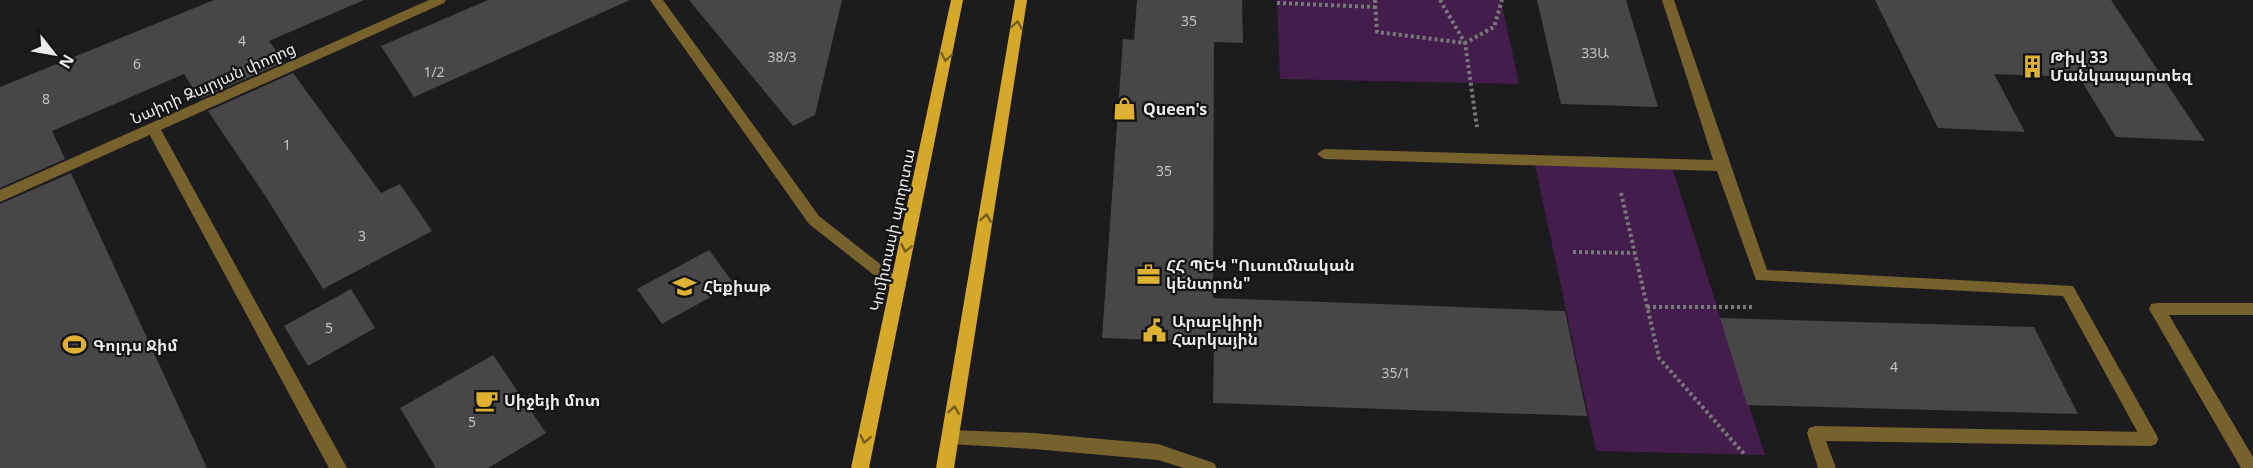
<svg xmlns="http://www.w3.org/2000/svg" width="2253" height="468" viewBox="0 0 2253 468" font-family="Georgia,'Noto Sans Armenian',serif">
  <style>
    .green { fill: #441d4d }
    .building { fill: #484648 }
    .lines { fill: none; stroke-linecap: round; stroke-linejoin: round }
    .path { stroke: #79787a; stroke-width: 4; stroke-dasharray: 3 3; stroke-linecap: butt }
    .service { fill: #77612d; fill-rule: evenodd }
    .minor { fill: #77612d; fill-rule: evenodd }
    .tertiary { fill: #77612d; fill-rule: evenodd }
    .primary { fill: #d5a82a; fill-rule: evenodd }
    .oneway { stroke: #745d1f }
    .labels { text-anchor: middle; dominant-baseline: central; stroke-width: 4.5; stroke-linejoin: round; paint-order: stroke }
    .number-label { font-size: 14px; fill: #c3c2c4 }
    .poi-label { font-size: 16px; font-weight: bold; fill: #ecebed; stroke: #131214; text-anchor: start }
    .street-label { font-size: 16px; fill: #ecebed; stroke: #131214 }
  </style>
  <rect width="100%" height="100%" fill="#1c1b1d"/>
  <g class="green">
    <polygon points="1277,0 1501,0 1519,84 1280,79"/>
    <polygon points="1534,160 1671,164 1765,455 1596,451"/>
  </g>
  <g class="building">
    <polygon points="214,0 364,0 269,41 284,62 200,99 184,74 52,131 65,159 0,188 0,87"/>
    <polygon points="488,0 630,0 414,97 381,46"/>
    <polygon points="689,0 842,0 815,115 793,126"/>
    <polygon points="1137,0 1242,0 1243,43 1214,42 1213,298 1565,311 1587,416 1213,403 1214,342 1102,338 1123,39 1134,40"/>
    <polygon points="1537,0 1626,0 1658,107 1561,104"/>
    <polygon points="1875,0 2111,0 2205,141 2116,137 2079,77 1994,74 2025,132 1938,128"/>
    <polygon points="293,73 381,193 400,184 432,231 323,289 266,197 208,111"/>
    <polygon points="71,173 207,468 0,468 0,204"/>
    <polygon points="709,250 734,284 662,324 637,289"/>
    <polygon points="351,289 375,328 308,366 284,326"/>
    <polygon points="1720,318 2034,327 2078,414 1747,405"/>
    <polygon points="493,355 546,433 488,468 436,468 400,408"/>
  </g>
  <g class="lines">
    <g class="path">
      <polyline points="1375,0 1377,32 1465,43 1494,27 1502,0"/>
      <polyline points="1440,0 1465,43 1477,127"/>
      <polyline points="1277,3 1375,7"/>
      <polyline points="1621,193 1659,358 1745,455"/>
      <polyline points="1573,252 1635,253"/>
      <polyline points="1647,307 1754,307"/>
    </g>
    <g class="service">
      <polygon points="1662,0 1674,0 1767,270 2073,286 2156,434 2158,439 2156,444 2150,446 2144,444 2063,296 1756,280 1717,171 1324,159 1317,154 1324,149 1713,160"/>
      <polygon points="153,123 160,128 347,468 329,468 146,128"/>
      <polygon points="2157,303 2253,303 2253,315 2169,315 2253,457 2253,468 2241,468 2149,309 2151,304"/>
    </g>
    <g class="minor">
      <polygon points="429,0 446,0 444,3 0,202 0,190"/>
      <polygon points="650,0 663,0 819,216 903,282 906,286 903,290 898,292 893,290 809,224"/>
      <polygon points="1815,426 2150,432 2156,434 2158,439 2156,444 2150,446 1826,441 1836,468 1818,468 1807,433 1809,428"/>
    </g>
    <polygon class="tertiary" points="950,430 1034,433 1158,444 1214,463 1217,468 1184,468 1158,460 1034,449 950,444 944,442 942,437 944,432"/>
    <g class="primary">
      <polygon points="951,0 963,0 869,468 851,468"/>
      <polygon points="1015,0 1027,0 954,468 936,468"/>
    </g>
  </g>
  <defs><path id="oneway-chevron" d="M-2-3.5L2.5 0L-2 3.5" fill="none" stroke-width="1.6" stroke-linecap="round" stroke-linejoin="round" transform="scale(1.5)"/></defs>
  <g class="oneway">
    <use href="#oneway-chevron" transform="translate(1017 25) rotate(-81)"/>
    <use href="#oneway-chevron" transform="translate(946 57) rotate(101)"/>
    <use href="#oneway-chevron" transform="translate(986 218) rotate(-81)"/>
    <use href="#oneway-chevron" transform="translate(906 248) rotate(102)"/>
    <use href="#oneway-chevron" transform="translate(954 410) rotate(-81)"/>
    <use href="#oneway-chevron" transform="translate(865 439) rotate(101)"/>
  </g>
  <defs>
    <symbol id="building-bare" viewBox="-9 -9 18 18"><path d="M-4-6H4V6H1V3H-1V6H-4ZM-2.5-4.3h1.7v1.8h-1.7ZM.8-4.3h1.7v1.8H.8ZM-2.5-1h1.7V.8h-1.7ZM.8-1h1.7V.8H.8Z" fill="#deb133" stroke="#131214" stroke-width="2.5" paint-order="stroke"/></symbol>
    <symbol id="shop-bare" viewBox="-9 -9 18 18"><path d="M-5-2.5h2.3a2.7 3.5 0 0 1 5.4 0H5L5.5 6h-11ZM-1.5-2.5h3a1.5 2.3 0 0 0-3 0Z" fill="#deb133" stroke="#131214" stroke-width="2.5" paint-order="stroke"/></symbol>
    <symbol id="office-bare" viewBox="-9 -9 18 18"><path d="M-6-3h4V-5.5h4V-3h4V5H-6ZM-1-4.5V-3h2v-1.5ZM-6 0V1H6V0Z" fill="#deb133" stroke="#131214" stroke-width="2.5" paint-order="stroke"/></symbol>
    <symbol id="school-bare" viewBox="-9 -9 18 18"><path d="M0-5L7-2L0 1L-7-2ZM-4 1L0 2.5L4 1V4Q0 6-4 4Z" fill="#deb133" stroke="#131214" stroke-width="2.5" paint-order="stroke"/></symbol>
    <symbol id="civic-bare" viewBox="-9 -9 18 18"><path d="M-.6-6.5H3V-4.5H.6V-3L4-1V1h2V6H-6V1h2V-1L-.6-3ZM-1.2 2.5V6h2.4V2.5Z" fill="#deb133" stroke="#131214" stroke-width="2.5" paint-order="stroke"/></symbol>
    <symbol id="stadium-bare" viewBox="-9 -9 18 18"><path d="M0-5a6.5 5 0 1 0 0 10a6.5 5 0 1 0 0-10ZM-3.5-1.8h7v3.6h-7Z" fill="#deb133" stroke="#131214" stroke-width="2.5" paint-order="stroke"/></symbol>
    <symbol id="cafe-bare" viewBox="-9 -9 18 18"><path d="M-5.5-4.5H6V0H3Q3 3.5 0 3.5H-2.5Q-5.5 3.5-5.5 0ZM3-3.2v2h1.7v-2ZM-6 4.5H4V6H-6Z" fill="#deb133" stroke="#131214" stroke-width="2.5" paint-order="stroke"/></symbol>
  </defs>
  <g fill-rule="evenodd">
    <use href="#building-bare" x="2016" y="50" width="33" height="33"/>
    <use href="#shop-bare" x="1108" y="92" width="33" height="33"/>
    <use href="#office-bare" x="1132" y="258" width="33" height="33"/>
    <use href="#school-bare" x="668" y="270" width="33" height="33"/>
    <use href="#civic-bare" x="1138" y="314" width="33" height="33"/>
    <use href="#stadium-bare" x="58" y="328" width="33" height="33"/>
    <use href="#cafe-bare" x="470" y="384" width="33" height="33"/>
  </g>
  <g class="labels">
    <g class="number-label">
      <text x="1189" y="20">35</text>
      <text x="242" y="40">4</text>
      <text x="1595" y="52">33Ա</text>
      <text x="782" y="56">38/3</text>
      <text x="137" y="63">6</text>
      <text x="434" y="71">1/2</text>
      <text x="46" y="98">8</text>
      <text x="287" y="144">1</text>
      <text x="1164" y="170">35</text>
      <text x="362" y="235">3</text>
      <text x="329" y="327">5</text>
      <text x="1894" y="366">4</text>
      <text x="1396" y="372">35/1</text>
      <text x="472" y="421">5</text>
    </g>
    <g class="poi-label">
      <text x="2050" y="57">Թիվ 33<tspan x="2050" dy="18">Մանկապարտեզ</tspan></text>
      <text x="1143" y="109">Queen's</text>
      <text x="1166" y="265">ՀՀ ՊԵԿ "Ուսումնական<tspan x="1166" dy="18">կենտրոն"</tspan></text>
      <text x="703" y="286">Հեքիաթ</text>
      <text x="1172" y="321">Արաբկիրի<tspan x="1172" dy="18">Հարկային</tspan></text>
      <text x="93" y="345">Գոլդս Ջիմ</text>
      <text x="504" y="400">Սիջեյի մոտ</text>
    </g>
    <g class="street-label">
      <text transform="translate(213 83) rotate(-24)">Նաիրի Զարյան փողոց</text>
      <text transform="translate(892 230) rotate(-78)">Կոմիտասի պողոտա</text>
    </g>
  </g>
  <g transform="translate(54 54) rotate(121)" stroke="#131214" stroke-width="4.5" paint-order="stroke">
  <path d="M0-4.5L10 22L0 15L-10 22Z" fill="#ecebed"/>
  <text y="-9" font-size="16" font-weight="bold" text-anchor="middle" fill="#ecebed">N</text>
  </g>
</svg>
